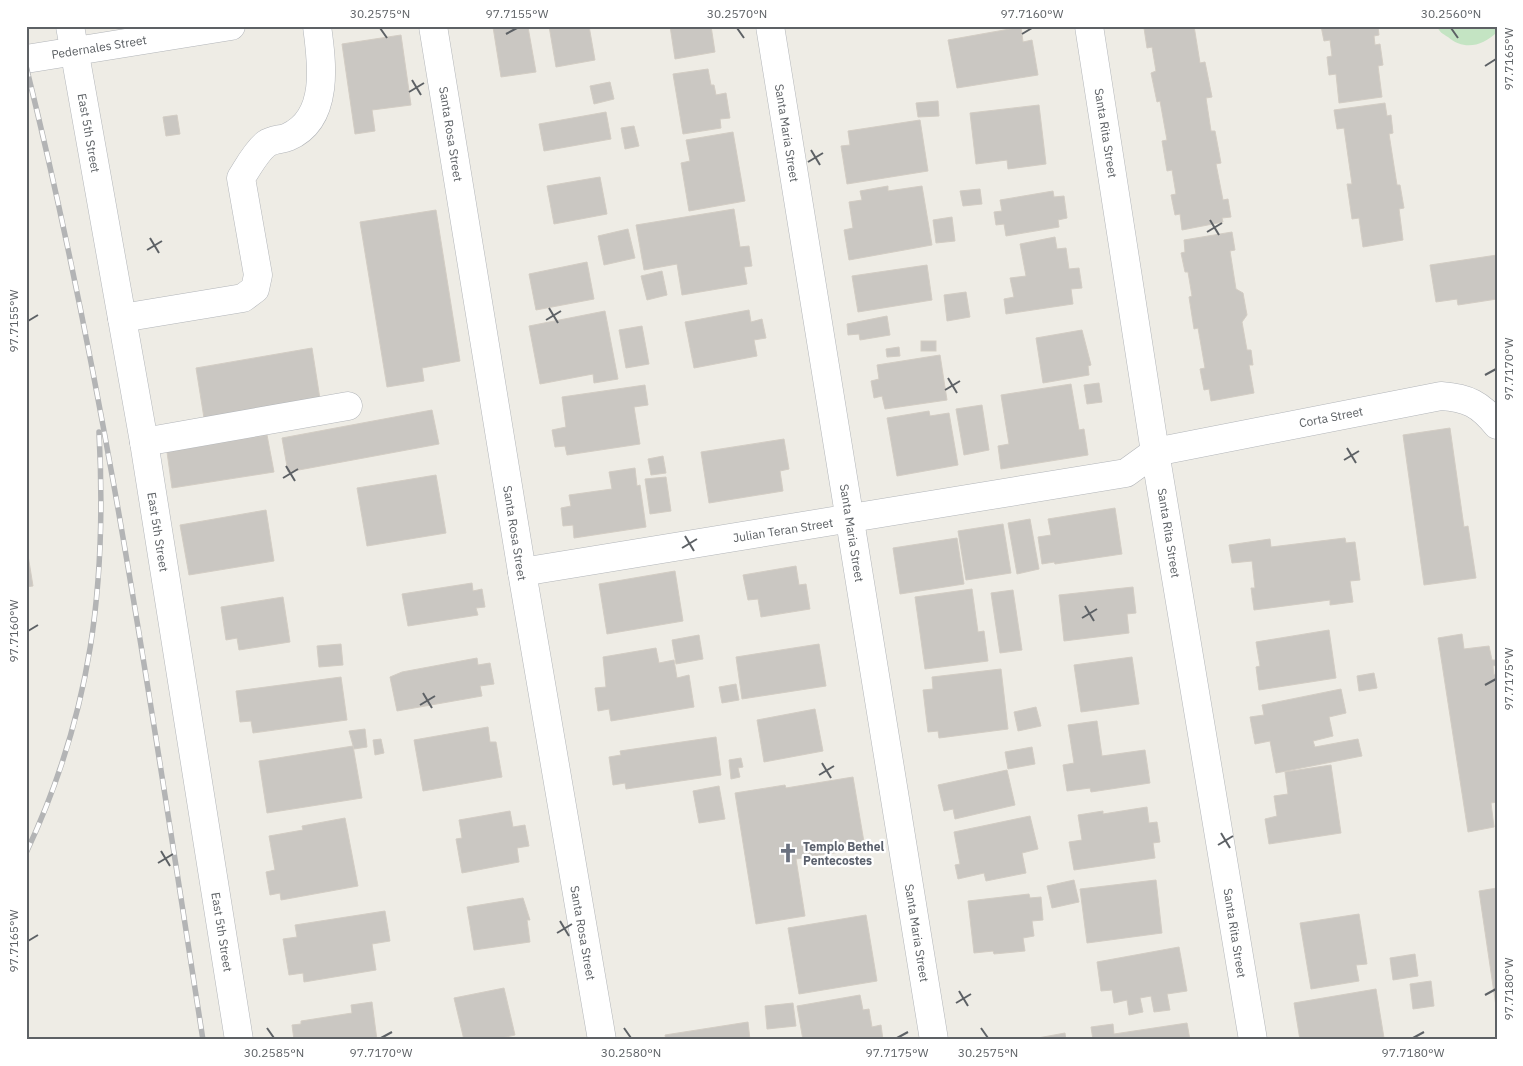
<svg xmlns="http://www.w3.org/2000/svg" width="1523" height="1066" viewBox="0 0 1523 1066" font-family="'IBM Plex Sans',sans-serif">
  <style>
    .green { fill: #c4e4c3 }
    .building { fill: #cac7c2; stroke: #d3cdc4 }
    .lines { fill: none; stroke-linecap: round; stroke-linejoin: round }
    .minor-casing { stroke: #b2b5b9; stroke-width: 29 }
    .minor { stroke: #fff; stroke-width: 28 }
    .rail-casing { stroke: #b3b4b5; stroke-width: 5.5 }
    .rail { stroke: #fff; stroke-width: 4; stroke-dasharray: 11; stroke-linecap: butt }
    .ticks { fill: none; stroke: #5d6165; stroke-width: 2 }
    .labels { text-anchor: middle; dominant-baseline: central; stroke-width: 4.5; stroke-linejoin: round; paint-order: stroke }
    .street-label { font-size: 12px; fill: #5d6165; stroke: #fff }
    .worship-label { font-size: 12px; font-weight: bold; fill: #5b616d; stroke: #fff; text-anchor: start }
    .neatline { fill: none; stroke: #5d6165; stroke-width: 2 }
    .ticks-label { font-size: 12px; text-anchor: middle; fill: #5d6165 }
  </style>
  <rect width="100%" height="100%" fill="#eeece5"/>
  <path class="green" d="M1437,26H1497V32C1483,46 1464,51 1448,37C1443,34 1439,32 1437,26Z"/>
  <g class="building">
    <polygon points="517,26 518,29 528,27 536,72 501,77 493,27"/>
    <polygon points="549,26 589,26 595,60 556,67"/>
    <polygon points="670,26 711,26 715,52 675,59"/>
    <polygon points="1194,26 1200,63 1205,62 1212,97 1206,98 1211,131 1215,131 1221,163 1216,164 1223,200 1228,199 1231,217 1222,218 1223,222 1182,230 1180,214 1175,215 1171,195 1176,194 1172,170 1167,171 1162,141 1167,140 1160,101 1157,102 1151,73 1156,71 1152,47 1147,48 1144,28"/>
    <polygon points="1321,26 1378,26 1379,35 1374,36 1375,45 1380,44 1383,65 1378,66 1382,97 1339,103 1336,74 1329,75 1327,57 1332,56 1330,40 1324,41"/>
    <polygon points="1021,27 1023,42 1032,40 1038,75 957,88 948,40"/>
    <polygon points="401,35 411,105 372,110 375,131 355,134 342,44"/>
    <polygon points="708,69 711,85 714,85 716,95 726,93 730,118 720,119 721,128 683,134 673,74"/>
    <polygon points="610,82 614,99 594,104 590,86"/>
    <polygon points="938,101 939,116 918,117 916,103"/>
    <polygon points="1385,103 1387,116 1391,115 1393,133 1389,134 1397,185 1400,185 1404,208 1399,209 1403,240 1363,247 1359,218 1352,219 1347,184 1352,184 1344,128 1337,129 1334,110"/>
    <polygon points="1039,105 1046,164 1008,169 1007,160 976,164 970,113"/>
    <polygon points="606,112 611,139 544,151 539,124"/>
    <polygon points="177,115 180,134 166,136 163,117"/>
    <polygon points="920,120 928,171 847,184 841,146 850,145 848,131"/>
    <polygon points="634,126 639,146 625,149 621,128"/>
    <polygon points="733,132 745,201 689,211 681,163 690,161 686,140"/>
    <polygon points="600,177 607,214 554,224 547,186"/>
    <polygon points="888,186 888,191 922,186 932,245 849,260 844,230 853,228 849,202 862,200 860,191"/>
    <polygon points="980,189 982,204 963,206 960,191"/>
    <polygon points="1053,191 1054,197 1064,196 1067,218 1058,220 1059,227 1006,236 1004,224 996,225 994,212 1002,211 1000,200"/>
    <polygon points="734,209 740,247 749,246 752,266 744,267 747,284 682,295 677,264 644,270 636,225"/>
    <polygon points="436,210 460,361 422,368 424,381 387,387 360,222"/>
    <polygon points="952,217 955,241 936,243 933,220"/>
    <polygon points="628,229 635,258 604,265 598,236"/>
    <polygon points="1232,232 1235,250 1230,251 1236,289 1243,293 1247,315 1242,322 1247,350 1251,350 1253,365 1249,365 1254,393 1211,401 1209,389 1204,390 1200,369 1205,368 1198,328 1194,329 1189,297 1192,296 1188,272 1185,272 1181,253 1185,252 1184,240"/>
    <polygon points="1055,237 1057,249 1066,248 1069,269 1079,268 1082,288 1071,289 1073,304 1006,314 1004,299 1014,297 1010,278 1026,276 1020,244"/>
    <polygon points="1497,255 1497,299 1458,305 1457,299 1436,302 1430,265"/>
    <polygon points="587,262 594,299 536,310 529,274"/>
    <polygon points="927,265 932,300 858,312 852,276"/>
    <polygon points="662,271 667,295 647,300 641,276"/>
    <polygon points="966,292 970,317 947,321 944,295"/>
    <polygon points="749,310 751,322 762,319 766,338 754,340 757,356 694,368 685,322"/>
    <polygon points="605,311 618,379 594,383 593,374 540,384 529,326"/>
    <polygon points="887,316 890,335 860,340 859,334 848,335 847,324"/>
    <polygon points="642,326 649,364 626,368 619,330"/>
    <polygon points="1082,330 1091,365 1088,366 1089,375 1043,383 1036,338"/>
    <rect x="921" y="341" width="15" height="10"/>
    <polygon points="899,347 900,356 887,357 886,349"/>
    <polygon points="312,348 320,399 204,418 196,368"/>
    <polygon points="940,355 947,400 885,409 882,396 874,398 871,381 879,379 877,365"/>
    <polygon points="1099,383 1102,402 1087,404 1084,385"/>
    <polygon points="1071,384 1079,430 1084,429 1088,455 1001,469 998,446 1009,444 1001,395"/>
    <polygon points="645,385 648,405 634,407 640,444 567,455 565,446 555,447 552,430 566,427 562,397"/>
    <polygon points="982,405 989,450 964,455 956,409"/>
    <polygon points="432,410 439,444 288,472 282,438"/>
    <polygon points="929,411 930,416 949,413 958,465 897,476 887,418"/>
    <polygon points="1450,428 1464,527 1468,526 1476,578 1424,585 1403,435"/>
    <polygon points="267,435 274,472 172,488 167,452"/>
    <polygon points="784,439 789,469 780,471 783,491 709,503 701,452"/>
    <polygon points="663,456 666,473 651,475 648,459"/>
    <polygon points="635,468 637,486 640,485 646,527 574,538 573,525 563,526 561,508 571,506 569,495 612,489 609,472"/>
    <polygon points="436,475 446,533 367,546 357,488"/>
    <polygon points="666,477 671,511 650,514 645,479"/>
    <polygon points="1115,508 1122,554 1055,564 1054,562 1042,564 1038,537 1051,535 1048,519"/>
    <polygon points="266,510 274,561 189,575 180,525"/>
    <polygon points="1030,519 1039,569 1017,574 1008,523"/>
    <polygon points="1003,524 1011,573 966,580 958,531"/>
    <polygon points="957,538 964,584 900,594 893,548"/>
    <polygon points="1345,538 1346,543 1355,542 1360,580 1350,581 1353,602 1330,605 1330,600 1254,610 1251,588 1255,588 1252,561 1232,563 1229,545 1270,539 1271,547"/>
    <polygon points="26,543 33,586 26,587"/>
    <polygon points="796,566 799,585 806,584 810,609 761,617 758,599 748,600 743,575"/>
    <polygon points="675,571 683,621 607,634 599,584"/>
    <polygon points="472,583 473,591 482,589 485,607 476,608 478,615 408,626 402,594"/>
    <polygon points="1133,587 1136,613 1127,614 1129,633 1064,641 1059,595"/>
    <polygon points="972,589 978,632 984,631 988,661 925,669 915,597"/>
    <polygon points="1013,590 1022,650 1000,653 991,593"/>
    <polygon points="283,597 290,642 239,650 237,638 226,640 221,607"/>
    <polygon points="1329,630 1336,678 1259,690 1256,667 1260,666 1256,642"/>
    <polygon points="1462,634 1464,649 1489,646 1492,660 1497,660 1497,665 1493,666 1494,675 1497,674 1497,802 1491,803 1494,827 1468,832 1438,638"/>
    <polygon points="699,635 703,659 676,664 672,640"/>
    <polygon points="341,644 343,665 319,667 317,646"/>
    <polygon points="819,644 826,686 742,699 736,657"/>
    <polygon points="656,648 659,663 674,660 677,678 689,675 694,707 611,721 609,709 598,711 595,688 606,687 603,657"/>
    <polygon points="1132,657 1139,704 1081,712 1074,665"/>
    <polygon points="477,658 478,665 490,663 494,684 480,686 482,696 397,711 390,677 402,672"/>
    <polygon points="1001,669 1008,729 939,738 938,731 928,732 923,690 933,689 932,677"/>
    <polygon points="1374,673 1377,688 1359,691 1357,676"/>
    <polygon points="341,677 347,720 253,733 251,721 240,722 236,691"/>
    <polygon points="736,684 739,700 722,703 719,687"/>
    <polygon points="1341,689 1346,713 1329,717 1333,736 1313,741 1315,747 1358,739 1362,756 1276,773 1270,741 1255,744 1250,717 1264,715 1262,705"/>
    <polygon points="1036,707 1041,726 1018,731 1014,712"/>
    <polygon points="815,709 823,751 764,762 757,720"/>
    <polygon points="1097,721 1102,756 1145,750 1150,783 1091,792 1090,788 1067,791 1063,765 1074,763 1068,725"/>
    <polygon points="488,727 490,742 496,742 502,777 423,791 414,740"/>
    <polygon points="365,729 367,747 354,749 349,731"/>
    <polygon points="716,737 721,775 626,789 625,783 613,785 609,757 621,755 620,751"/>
    <polygon points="381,739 384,753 375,755 373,740"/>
    <polygon points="353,746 362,798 267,813 259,761"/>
    <polygon points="1032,747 1035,764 1008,769 1005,752"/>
    <polygon points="741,758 743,767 738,768 740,777 731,779 729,760"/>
    <polygon points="1331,765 1341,833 1269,844 1265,819 1277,816 1274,796 1288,794 1285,772"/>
    <polygon points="1007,770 1015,805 955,819 953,809 944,811 938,785"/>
    <polygon points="853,777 865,848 796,859 805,916 756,924 735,793 785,785 786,788"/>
    <polygon points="719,786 725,819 699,823 693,791"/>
    <polygon points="1147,807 1149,823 1157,822 1160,842 1153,843 1155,858 1074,870 1069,842 1082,840 1078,815 1103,811 1103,814"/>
    <polygon points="510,811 513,827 525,825 529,846 517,848 519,862 462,873 456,839 462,838 459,820"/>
    <polygon points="1030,816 1038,849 1022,853 1026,873 986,881 984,873 958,879 955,865 960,864 954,832"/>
    <polygon points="345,818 358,886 281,900 280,893 270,895 266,872 275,870 269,836 303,830 302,826"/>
    <polygon points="1074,880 1079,902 1052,908 1047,886"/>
    <polygon points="1156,880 1162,933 1087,943 1080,889"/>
    <polygon points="1497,888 1497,1013 1479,891"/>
    <polygon points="1029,894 1030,898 1041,897 1043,920 1032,921 1034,936 1023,938 1025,951 994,954 993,951 974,953 968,901"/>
    <polygon points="523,898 530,920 527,920 530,942 474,950 467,907"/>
    <polygon points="385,911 390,941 372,944 376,970 304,982 303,973 289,975 283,939 297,937 295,925"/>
    <polygon points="1359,914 1367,964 1356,965 1359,981 1311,989 1300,923"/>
    <polygon points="866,915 877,981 799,994 788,928"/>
    <polygon points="1179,947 1187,991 1167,994 1170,1010 1154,1012 1151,996 1140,998 1143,1012 1129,1015 1127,1000 1114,1003 1112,990 1101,991 1097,962"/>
    <polygon points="1415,954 1418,976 1393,980 1390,958"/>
    <polygon points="1431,981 1434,1006 1413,1009 1410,984"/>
    <polygon points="504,988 515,1035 493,1040 464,1040 454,998"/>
    <polygon points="1376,989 1384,1038 1300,1040 1294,1003"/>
    <polygon points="860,995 863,1010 869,1009 872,1027 881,1025 883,1040 803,1040 797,1006"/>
    <polygon points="372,1002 377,1040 294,1040 292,1025 301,1024 301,1021 352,1013 351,1005"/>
    <polygon points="793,1003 796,1026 767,1029 765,1006"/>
    <polygon points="748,1022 750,1040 666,1040 665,1035"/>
    <polygon points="1187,1023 1190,1040 1093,1040 1091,1027 1113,1024 1114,1034"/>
    <polygon points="1065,1033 1066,1040 1027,1040"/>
  </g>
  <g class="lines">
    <defs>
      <g id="minor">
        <polyline points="70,26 144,442 239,1040"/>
        <polyline points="433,26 522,572 602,1040"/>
        <polyline points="770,26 934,1040"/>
        <polyline points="1089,26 1155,452 1253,1040"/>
        <polyline points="26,59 231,26"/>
        <path d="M122,318L243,298L255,289L258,275L241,178C248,167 256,152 266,144C273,139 281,140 288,137C330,119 322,62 317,26"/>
        <polyline points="144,442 348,406"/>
        <path d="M522,572L1126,473L1155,452L1441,396C1468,398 1480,404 1497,425"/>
      </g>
    </defs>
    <use href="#minor" class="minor-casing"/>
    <use href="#minor" class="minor"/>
    <defs>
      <g id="rail">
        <path d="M26,66C106,387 152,714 203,1040"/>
        <path d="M26,853C92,713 107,584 99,432"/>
      </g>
    </defs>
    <use href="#rail" class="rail-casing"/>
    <use href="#rail" class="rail"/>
  </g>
  <path class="ticks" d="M380,28L387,38M737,28L744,38M1451,28L1458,38M506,34L517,28M1022,34L1032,28M1485,66L1496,59M412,80L421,95M409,92L424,83M811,150L820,165M808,162L823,153M1210,220L1219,235M1207,232L1222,223M150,238L159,253M147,250L162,241M549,308L558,323M546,320L561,311M28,321L38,315M1485,375L1496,369M948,378L957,393M945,390L960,381M1347,448L1356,463M1344,460L1359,451M286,466L295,481M283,478L298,469M685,536L694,551M682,548L697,539M1085,606L1094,621M1082,618L1097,609M28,631L38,625M1485,685L1496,679M423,693L432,708M420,705L435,696M822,763L831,778M819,775L834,766M1221,833L1230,848M1218,845L1233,836M161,851L170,866M158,863L173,854M560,921L569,936M557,933L572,924M28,941L38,935M959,991L968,1006M1485,995L1496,989M956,1003L971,994M267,1028L274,1038M624,1028L631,1038M981,1028L988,1038M381,1038L392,1032M897,1038L908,1032M1413,1038L1424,1032"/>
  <defs>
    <symbol id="church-bare" viewBox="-9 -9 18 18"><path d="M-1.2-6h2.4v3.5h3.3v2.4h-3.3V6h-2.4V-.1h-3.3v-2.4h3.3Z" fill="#6b7280" stroke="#fff" stroke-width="2.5" paint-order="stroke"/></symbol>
  </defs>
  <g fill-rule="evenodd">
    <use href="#church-bare" x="774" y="839" width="28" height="28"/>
  </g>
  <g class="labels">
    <g class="street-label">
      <text transform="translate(99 47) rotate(-9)">Pedernales Street</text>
      <text transform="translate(89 133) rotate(80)">East 5th Street</text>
      <text transform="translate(787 133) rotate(81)">Santa Maria Street</text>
      <text transform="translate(1106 133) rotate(81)">Santa Rita Street</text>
      <text transform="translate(451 134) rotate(81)">Santa Rosa Street</text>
      <text transform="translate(1331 417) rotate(-11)">Corta Street</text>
      <text transform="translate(783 530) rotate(-9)">Julian Teran Street</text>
      <text transform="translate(158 532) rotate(81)">East 5th Street</text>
      <text transform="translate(515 533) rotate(81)">Santa Rosa Street</text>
      <text transform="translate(852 533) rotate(81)">Santa Maria Street</text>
      <text transform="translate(1169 533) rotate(81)">Santa Rita Street</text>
      <text transform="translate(222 932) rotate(81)">East 5th Street</text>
      <text transform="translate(583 933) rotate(80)">Santa Rosa Street</text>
      <text transform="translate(917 933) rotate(81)">Santa Maria Street</text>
      <text transform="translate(1235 933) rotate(81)">Santa Rita Street</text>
    </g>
    <g class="worship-label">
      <text x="803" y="846">Templo Bethel<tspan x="803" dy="14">Pentecostes</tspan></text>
    </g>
  </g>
  <rect width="1523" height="1066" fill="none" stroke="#ffffff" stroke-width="55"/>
  <rect x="28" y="28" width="1468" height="1010" class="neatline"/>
  <g class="ticks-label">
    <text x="380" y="18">30.2575°N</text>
    <text x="517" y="18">97.7155°W</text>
    <text x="737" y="18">30.2570°N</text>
    <text x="1032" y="18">97.7160°W</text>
    <text x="1451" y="18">30.2560°N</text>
    <text transform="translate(1509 59) rotate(-90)" y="4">97.7165°W</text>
    <text transform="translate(14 321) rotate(-90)" y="4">97.7155°W</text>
    <text transform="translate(1509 369) rotate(-90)" y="4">97.7170°W</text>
    <text transform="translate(14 631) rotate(-90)" y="4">97.7160°W</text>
    <text transform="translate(1509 679) rotate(-90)" y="4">97.7175°W</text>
    <text transform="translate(14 941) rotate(-90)" y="4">97.7165°W</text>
    <text transform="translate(1509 989) rotate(-90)" y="4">97.7180°W</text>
    <text x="274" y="1057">30.2585°N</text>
    <text x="381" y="1057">97.7170°W</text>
    <text x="631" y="1057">30.2580°N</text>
    <text x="897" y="1057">97.7175°W</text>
    <text x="988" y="1057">30.2575°N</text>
    <text x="1413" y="1057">97.7180°W</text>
  </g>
</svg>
